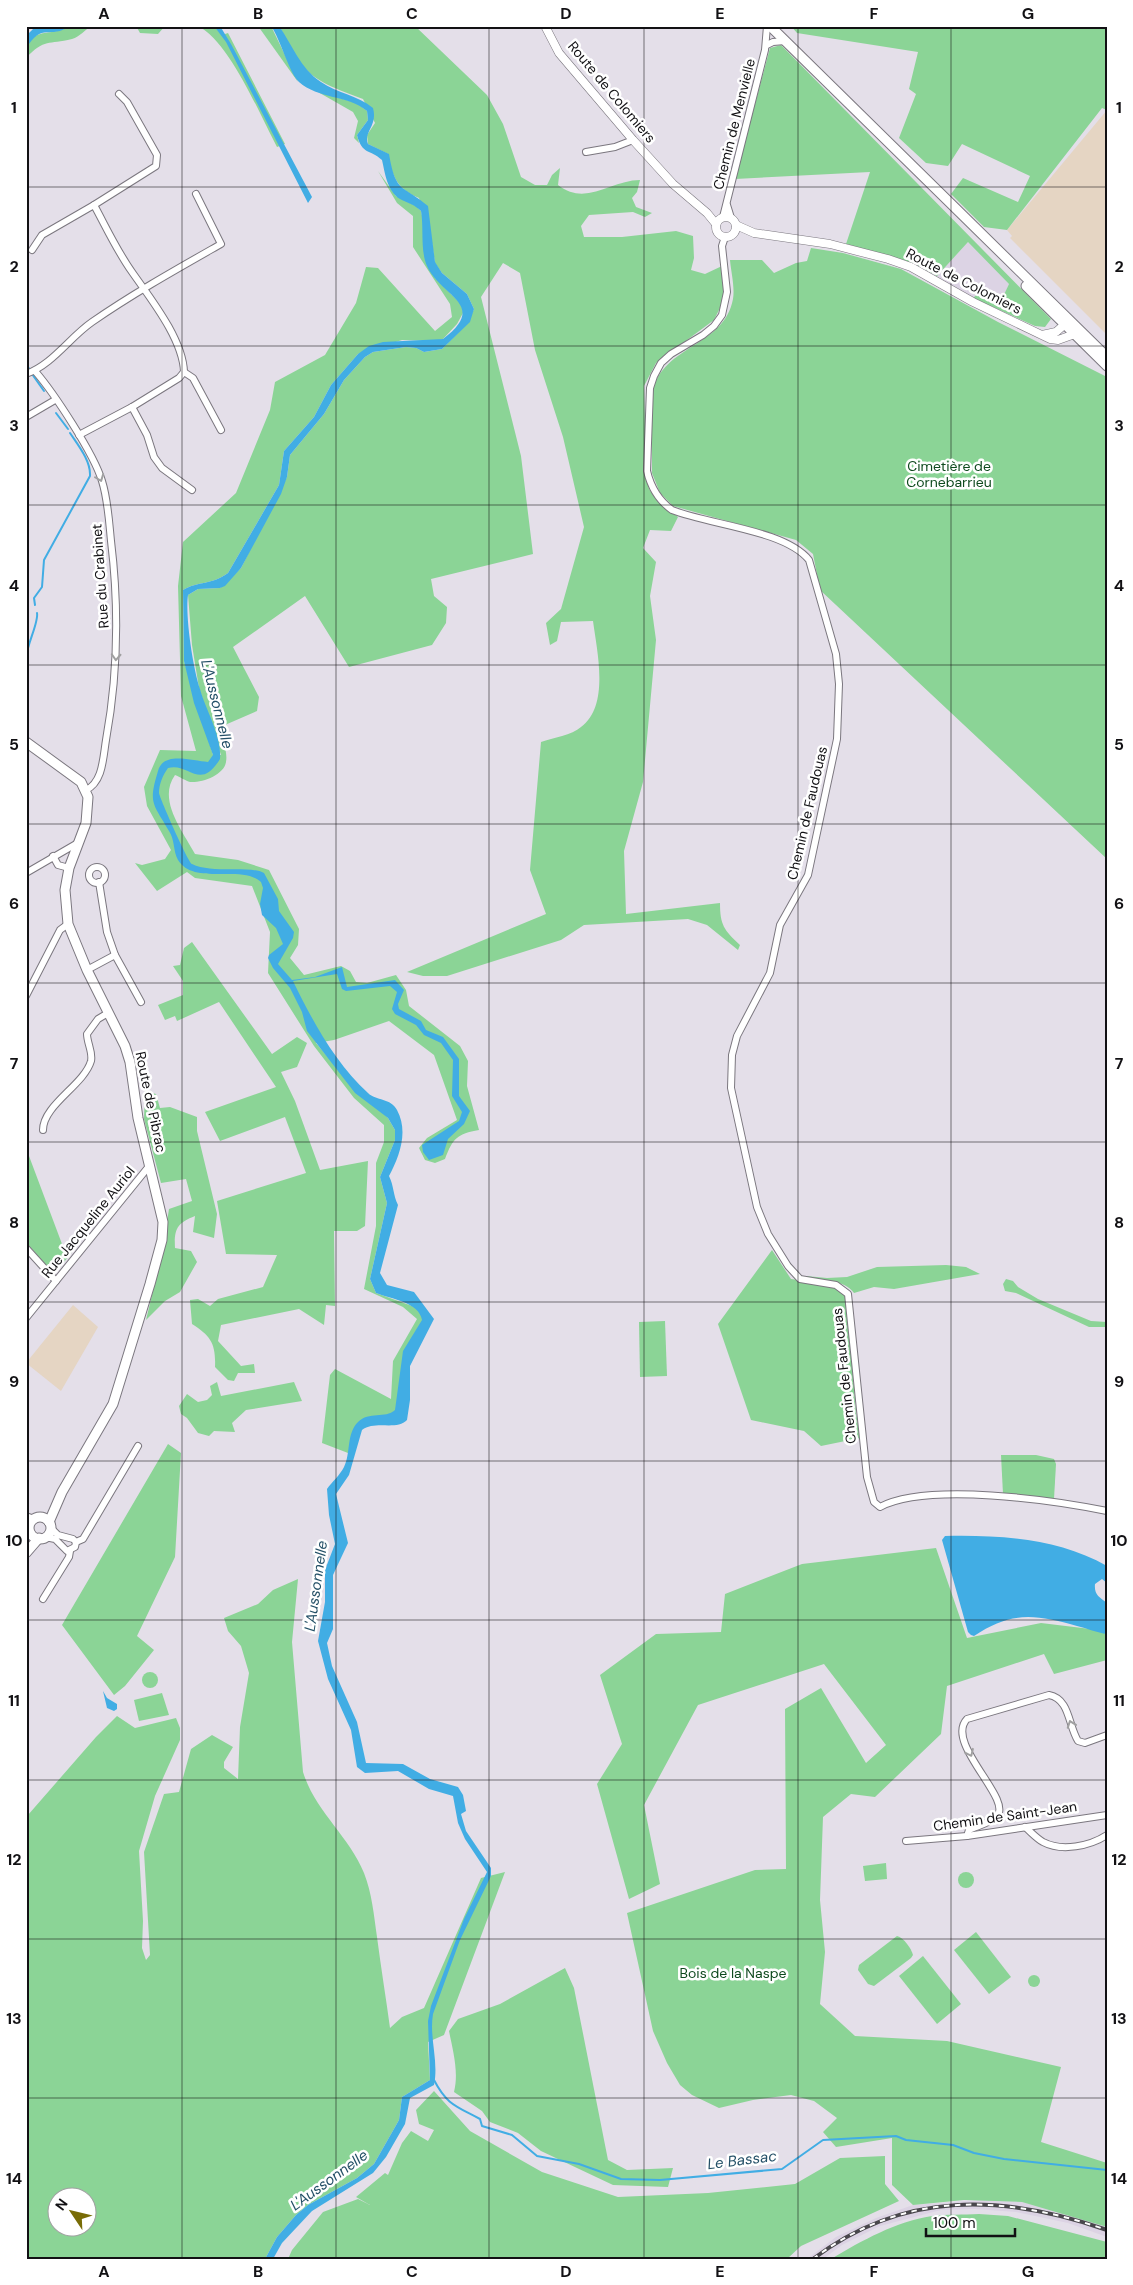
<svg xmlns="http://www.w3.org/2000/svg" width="1133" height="2285" viewBox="0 0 1133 2285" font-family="'DM Sans',sans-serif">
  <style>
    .built { fill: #dcd3e4 }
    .industrial { fill: #e5d5c3 }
    .green { fill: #8bd496; fill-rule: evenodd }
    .water { fill: #41ade4 }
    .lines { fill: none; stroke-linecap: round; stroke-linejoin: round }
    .stream { stroke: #41ade4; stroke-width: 2 }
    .minor-casing { stroke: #7b777f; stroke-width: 8 }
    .tertiary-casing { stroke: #7b777f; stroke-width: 9 }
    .secondary-casing { stroke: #7b777f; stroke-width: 11 }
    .minor { stroke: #fff; stroke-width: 6 }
    .tertiary { stroke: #fff; stroke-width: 8 }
    .secondary { stroke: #fff; stroke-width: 9 }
    .rail-casing { stroke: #49474c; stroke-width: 4 }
    .rail { stroke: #fff; stroke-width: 2; stroke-dasharray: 5.5; stroke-linecap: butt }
    .oneway { stroke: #a0a0a1 }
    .grid { fill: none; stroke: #121114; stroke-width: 1; stroke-opacity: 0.55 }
    .labels { text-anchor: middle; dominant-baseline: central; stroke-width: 5; stroke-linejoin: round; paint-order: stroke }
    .street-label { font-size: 14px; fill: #121114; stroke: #fff }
    .park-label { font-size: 14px; fill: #0f4a1e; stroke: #fff }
    .water-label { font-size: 15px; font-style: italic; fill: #245067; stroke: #fff }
    .neatline { fill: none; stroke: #121114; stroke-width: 2 }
    .grid-label { font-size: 16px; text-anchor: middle; font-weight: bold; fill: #121114 }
  </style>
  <rect width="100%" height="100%" fill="#e4dfe9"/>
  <g class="built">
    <polygon points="968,242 1009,284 1001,302 984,288 973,298 937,276"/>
    <polygon points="995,2199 1022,2202 1067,2213 1107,2227 1107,2237 1068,2223 1016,2212 975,2209 941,2210 880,2226 842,2245 823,2259 807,2259 836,2237 876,2218 913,2205"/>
  </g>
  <g class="industrial">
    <polygon points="1107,110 1107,335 1010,238 1012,236 1007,230"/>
    <polygon points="73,1305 98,1327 61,1391 26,1363"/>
  </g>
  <g class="green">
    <path d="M70,26H92C85,29 80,37 72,39C48,45 45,38 26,58C26,24 52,38 70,26Z"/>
    <polygon points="136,26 165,26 158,34 140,33"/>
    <path d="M198,26H214L222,35L228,33L285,144L277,147C260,115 229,41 198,26Z"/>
    <polygon points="258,26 271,26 298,82"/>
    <path d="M279,26H415L487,95L503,124L521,177L535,185H547L552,175L560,168L558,185C586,207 611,180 640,180L637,192L632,198L636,207L652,213L645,217L633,212L589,215L581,226L584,237H622L676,231L693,236L694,258L691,270L705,274L722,266L724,285L723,302L714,320L656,363L644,386L646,473L649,489L658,502L678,517L671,531L650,530L643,548L656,562L650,596L656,640L643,782L624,851L626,914L720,903C720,925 724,930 740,945L738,950L707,925L688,919L584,925L561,940L447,976H423L407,972L546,914L530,870L541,742C553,738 572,735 581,727C610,706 597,651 593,621L561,622L557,641L550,645L546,623L561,609L584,527L563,437L535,350L520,273L503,263L481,297L521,456L533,554L431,579L434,596L447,607L446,623L432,645L349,667L305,596L233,647L259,697L257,711L218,728C222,738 228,751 226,762C224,775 202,783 190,782C186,781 180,777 175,775C157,800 183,831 195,854L238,860L269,870L299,929L298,945L290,958L304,975L341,966L350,971L356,982L367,983L396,975L406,990L409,1006L460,1046L468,1061L467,1086L479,1130C457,1134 453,1138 445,1159L435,1163L425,1160L419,1148L427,1138L457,1120L434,1055L389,1021L334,1040L316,1043L338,1069L388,1118L395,1130V1140L380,1177L387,1203L370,1279L376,1293L415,1307L421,1313L424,1322L406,1357L399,1409L392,1417L365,1422L348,1453L322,1443L330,1375L335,1369L391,1399L393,1361L417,1319L403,1307L364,1289L376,1226V1163L384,1142V1125L354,1098L314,1046L268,973L270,932L252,886L195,878L187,872L157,891L135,863L142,865L165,859L171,850L147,806L144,787L160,750L196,751L181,696L178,586L183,542L236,493L270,410L275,382L325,355L356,303L366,267L378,268L435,331L452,317L450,304L413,247V216L397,203L378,171L396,196L416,206L421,211L435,278L462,305L463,313L457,324L443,339L435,341L402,340L358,354L331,385L314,417L284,451L279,485L228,573C212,585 198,581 183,590L184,661L213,755H221L199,688L192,645L188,595L198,589L220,588L241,568L287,477L290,455L324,414L344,380L365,357L373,352L406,347L416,348L424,352L442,349L467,324L474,309L467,294L442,273L435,263L430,230L419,198C397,189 392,176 388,154L368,144L367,135L375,123L363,99C338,89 314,83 298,60C290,49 286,37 279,26Z"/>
    <polygon points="791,26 1107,26 1107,110 1102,108 1007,230 984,227 951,194 963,178 1018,202 1030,176 962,144 948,166 926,163 899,138 916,94 909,89 918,52 797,33"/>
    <polygon points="781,45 1051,319 1045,327 1035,326 973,298 984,288 1001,301 1009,284 968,242 937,276 916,264 846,244 870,172 735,179 770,48"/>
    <polygon points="318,92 357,103 367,111 368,120 357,135 359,143 354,138 358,121 353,112"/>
    <path d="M811,248L843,253L901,269L998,322L1107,377V859L820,590L813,554L796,540L673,506L660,493L652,473V392C664,344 724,347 733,299C735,287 731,272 730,260H762L774,273L796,263L807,261Z"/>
    <path d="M192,942L272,1054L297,1037L307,1043L297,1067L281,1072L295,1101L320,1170L368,1161L365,1226L357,1231H334L335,1306L326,1305L324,1325L299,1309L221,1325L218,1341L241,1366L254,1364L255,1373H238L234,1381L228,1380L215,1367C216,1344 211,1336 192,1324L190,1300L198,1299L210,1306L218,1299L263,1287L277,1255L226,1254L217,1201L306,1173L285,1117L220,1141L205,1112L276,1087L219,1002L177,1021L175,1016L165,1020L158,1005L183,995V981L173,966L180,965L184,948Z"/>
    <path d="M145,1091L156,1094L160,1108L170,1107L197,1117V1131L217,1214L214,1238L193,1232L195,1216C177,1223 174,1229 175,1248L191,1251L197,1262L180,1292L165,1301L146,1320L162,1253L169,1209L192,1201L186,1179L161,1183L144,1119Z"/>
    <polygon points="26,1148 62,1244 72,1252 56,1272 52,1272 26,1242"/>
    <path d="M772,1250L791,1279C810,1282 833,1282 847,1297L856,1413L860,1438L821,1446L804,1431L751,1420L718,1324Z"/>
    <path d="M946,1265L966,1267L980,1274L894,1289L874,1287L854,1293C844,1279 823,1281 807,1279L806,1276L827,1278L847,1277L877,1267Z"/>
    <polygon points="1006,1279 1013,1281 1018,1287 1038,1299 1091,1321 1107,1322 1107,1327 1089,1327 1016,1293 1005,1291 1003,1284"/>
    <polygon points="665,1321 667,1376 640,1377 639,1322"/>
    <polygon points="217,1382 221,1396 294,1382 302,1401 246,1410 232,1423 235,1432 214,1431 209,1436 198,1433 187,1418 181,1414 179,1406 187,1394 198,1402 207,1400 212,1395 210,1386"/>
    <polygon points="168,1444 181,1453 175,1557 137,1636 154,1650 125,1686 114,1695 62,1625"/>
    <polygon points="1001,1455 1036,1455 1054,1459 1056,1464 1054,1499 1003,1494"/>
    <polygon points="936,1548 967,1638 1041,1623 1107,1631 1107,1660 1054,1674 1044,1654 947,1686 941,1734 875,1797 851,1794 823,1817 820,1900 825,1952 820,2004 855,2036 947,2041 1061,2067 1041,2142 1107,2163 1107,2227 1022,2202 964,2200 913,2205 892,2185 892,2138 836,2147 823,2132 837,2118 814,2101 791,2095 753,2100 719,2108 692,2095 680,2085 667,2063 653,2031 627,1913 755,1870 786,1869 785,1709 821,1688 866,1763 886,1745 824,1664 698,1705 644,1805 660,1884 629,1899 597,1784 622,1744 600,1675 656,1634 721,1632 725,1594 802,1564"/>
    <path d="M298,1579L292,1642L303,1772C315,1811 349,1836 364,1873C372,1893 374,1916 377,1937C381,1968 386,1998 390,2028L402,2017L424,2008L481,1878L505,1872L444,2035L428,2042L430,2080L402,2097L399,2120L374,2164L357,2178L308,2205L296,2215L277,2237L265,2259H26L28,1815L96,1737L117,1716L135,1728L176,1718L180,1728V1740L155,1796L139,1851L143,1921L142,1948L146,1960L150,1955L144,1852L164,1794L179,1792L191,1749L212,1735L233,1747L224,1762V1768L238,1779L240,1727L249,1673L241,1646L228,1631L224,1618L258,1604L273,1590ZM58,2198H88V2228H58Z"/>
    <circle cx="150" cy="1680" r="8"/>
    <polygon points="162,1693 169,1715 139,1721 134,1700"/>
    <polygon points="886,1863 887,1879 865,1881 863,1866"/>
    <circle cx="966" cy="1880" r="8"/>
    <polygon points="976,1932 1011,1977 989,1994 954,1950"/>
    <path d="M897,1936C904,1938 911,1948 913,1955L911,1958L874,1986L868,1984L858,1970L859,1965Z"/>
    <polygon points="923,1956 961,2004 937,2024 899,1976"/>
    <path d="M565,1968L574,1988L608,2160L627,2170L673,2168L668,2187L613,2185L541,2151L518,2133L490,2122L482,2111L454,2092C459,2072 453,2051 449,2031L458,2019L500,2004Z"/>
    <circle cx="1034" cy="1981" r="6"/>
    <polygon points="434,2091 470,2131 542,2172 618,2197 708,2193 795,2184 840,2158 885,2156 885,2184 899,2201 801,2246 787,2259 288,2259 292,2250 323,2212 358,2199 370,2205 356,2197 385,2173 388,2175 402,2143 411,2131 428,2141 434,2130 419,2124 416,2110"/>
    <path d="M979,2214L1008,2216L1107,2242V2259H831C863,2240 895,2222 932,2216C947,2214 963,2215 979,2214Z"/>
  </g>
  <g class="water">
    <path d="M36,26H70C50,40 42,21 26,49V36Z"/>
    <polygon points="214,26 220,26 231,44 312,197 308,203 226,42"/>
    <path d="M271,26H279C293,46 300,68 321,82C337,93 357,95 373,108C378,126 363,132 368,144L389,154C396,194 402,184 428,206L435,262L442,273L467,294L474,309L470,322L442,349L424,352L416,348L406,347L373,352L365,357L344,380L324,414L290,455L287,477L281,494L241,568L225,586L220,588L198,589L188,595C185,616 193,668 200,689C206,711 222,736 220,759C200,792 189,762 168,768C163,775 159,784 159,793C160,799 188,862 192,864C212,874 250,865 264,873L278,899L279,911L294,932L293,938L278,964L292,980L315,977L342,967L347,987L395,980L404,990L398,1004L399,1009L421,1021L426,1030L443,1037L459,1059V1096L470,1111L464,1124L448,1139L443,1155L429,1160L423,1152L422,1145L459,1121L462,1112L452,1096L453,1060L441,1043L424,1035L416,1025L395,1014L392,1009L397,992L390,986L346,991L342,989L337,974L293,981C312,1020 335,1063 368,1093C376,1101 391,1098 397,1110C409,1132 399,1157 389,1176C394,1186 393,1195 398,1205L380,1273L387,1285L414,1292L434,1319L410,1366V1400L407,1420C397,1431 375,1420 362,1430L349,1475L336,1494L348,1543L333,1575V1629L327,1643L332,1666L357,1722L366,1763L403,1764L430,1779L458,1787L463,1795L466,1811L461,1814L466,1831L491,1868V1876L460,1940L433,2014C429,2038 439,2061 434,2085L410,2098L405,2124L386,2157L373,2173L312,2211L282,2243L273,2259H265L277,2237L296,2215L308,2205L357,2178L374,2164L399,2120L402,2097L430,2080L428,2021L431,2006L464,1919L487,1872L465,1839L458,1823L453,1796L429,1789L398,1771L365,1773L357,1767L351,1730L328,1679L318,1641L325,1602V1570L335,1544L329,1515L327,1489C332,1482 340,1475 344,1467C351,1453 346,1434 358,1422C369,1411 385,1419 395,1410L403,1351L422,1320C419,1302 391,1299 376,1293L370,1279L387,1203L380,1177L395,1140V1130L388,1118L355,1093L307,1031L302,1012L290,988L273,968L268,958L269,955L283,944L276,928L262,915L260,904L263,888L261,882C242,864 194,886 178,860C173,851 175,840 169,831C153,803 148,804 158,771C163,751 192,761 208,762L213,755L194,703L184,661L183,590C198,581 212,585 228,573L279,485L284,451L314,417L331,385L358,354L369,346L383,342L443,339C489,304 441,297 427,266C420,250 424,228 421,211C415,205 408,203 400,199C387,191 385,173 382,160C370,149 362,155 357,135L368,120L367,111C348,95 318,99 299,82C289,73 281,40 271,26Z"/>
    <path d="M945,1536C1000,1535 1058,1538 1107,1566V1583L1102,1579L1095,1584C1094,1595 1099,1597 1107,1603V1634C1097,1633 1087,1628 1077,1626C1035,1614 1011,1611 974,1636L971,1635L968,1632L942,1540Z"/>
    <polygon points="103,1691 107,1698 117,1704 117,1709 114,1711 107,1708"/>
  </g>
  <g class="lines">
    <g class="stream">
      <polyline points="26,364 30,370"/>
      <polyline points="32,374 44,391"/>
      <polyline points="56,413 68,429"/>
      <path d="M35,605L34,598L42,587L44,560L90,476C91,461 78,445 70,433"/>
      <path d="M26,658C27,644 39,622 37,613"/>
      <path d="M434,2080C447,2105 456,2106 480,2119L482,2126L512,2135L537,2156L579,2164L621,2179L660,2180L782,2169L823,2140L896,2136L906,2140L953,2145L974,2153L1004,2159L1107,2170"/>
    </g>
    <defs>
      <g id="minor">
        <polyline points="767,45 773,42 785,41"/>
        <polyline points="586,152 615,147 633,140"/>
        <polyline points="94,205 156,166 157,155 127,102 119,94"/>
        <polyline points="727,205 731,218"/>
        <polyline points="723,217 765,50 767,26"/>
        <path d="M725,237L722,246L727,292L722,315L714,326L703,335L671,354L661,363L654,376L650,388L647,471C651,488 658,500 672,510C710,525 785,530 809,560L836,654L839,684L837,739L808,875L780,925L770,973L737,1036L732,1055L731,1088L757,1207L768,1234L788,1266L800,1279L836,1285L848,1294L867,1477L874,1502L880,1507C928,1482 1053,1500 1107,1511"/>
        <path d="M32,250L42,235L94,205C106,227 117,251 132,272C150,298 183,339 184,372L179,378L132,407L79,435"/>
        <path d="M35,371C54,393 94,454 102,481C108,500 109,521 111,541C119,607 118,674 106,740C103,758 103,782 86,790"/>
        <polyline points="184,372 193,378 221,430"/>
        <path d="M26,374C53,364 69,338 92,322C134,293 177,269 221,244L196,194"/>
        <polyline points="132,407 147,435 154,457 162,468 192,490"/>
        <polyline points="26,417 55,400"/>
        <polyline points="53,856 58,865 69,868"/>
        <circle cx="97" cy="875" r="8"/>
        <polyline points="26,873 76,844"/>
        <polyline points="99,882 107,932 115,955"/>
        <polyline points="87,970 115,955 141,1002"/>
        <polyline points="26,996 60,930 68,924"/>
        <path d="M43,1130C43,1105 84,1085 91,1061C93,1052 87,1043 87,1034L98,1019L108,1013"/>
        <polyline points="26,1248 56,1281"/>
        <polyline points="26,1318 150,1165"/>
        <polyline points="26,1516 34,1519"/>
        <polyline points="26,1523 29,1526"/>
        <polyline points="45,1537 55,1539 67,1551 75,1547 76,1542 73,1539 58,1535 51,1528"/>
        <polyline points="76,1542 83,1539 138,1446"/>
        <polyline points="43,1599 69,1557 70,1551"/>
        <path d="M1025,1827C1031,1832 1036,1838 1043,1842C1062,1852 1090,1846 1107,1835"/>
        <path d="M967,1836L969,1830C977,1826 991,1823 997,1816C1013,1799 944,1743 967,1719L1049,1695C1070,1699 1068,1725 1078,1741L1085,1743L1107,1735"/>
        <polyline points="906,1841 967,1836 1107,1815"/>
      </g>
      <g id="tertiary">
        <polyline points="545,26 559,53 633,140 673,184 707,213 716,224"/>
        <circle cx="726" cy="227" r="10"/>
        <polyline points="736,225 754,233 830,244 888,259 911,267 973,302 1050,339 1058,340 1072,335 1075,326 1064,325 1056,332 1042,335"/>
      </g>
      <g id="secondary">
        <polyline points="770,26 1107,357"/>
        <polyline points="1026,286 1107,366"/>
        <polyline points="26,742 81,782 88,797 86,823 69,868 65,890 68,924 87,970 125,1046 130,1062 138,1118 163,1222 162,1240 150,1284 113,1404 62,1492 49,1522"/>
        <circle cx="40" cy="1528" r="11"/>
        <polyline points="26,1553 39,1538"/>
      </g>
    </defs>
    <use href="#minor" class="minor-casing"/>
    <use href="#tertiary" class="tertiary-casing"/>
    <use href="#secondary" class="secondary-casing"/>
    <use href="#minor" class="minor"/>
    <use href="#tertiary" class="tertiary"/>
    <use href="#secondary" class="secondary"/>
    <defs>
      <path id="rail" d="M813,2259C904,2190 1003,2194 1107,2230"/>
    </defs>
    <use href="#rail" class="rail-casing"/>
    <use href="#rail" class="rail"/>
  </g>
  <defs><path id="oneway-chevron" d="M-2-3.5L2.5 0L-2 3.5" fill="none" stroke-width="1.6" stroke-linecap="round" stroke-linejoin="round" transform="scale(1.25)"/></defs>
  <g class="oneway">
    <use href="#oneway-chevron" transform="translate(100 478) rotate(69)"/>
    <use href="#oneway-chevron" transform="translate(116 657) rotate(93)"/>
    <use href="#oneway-chevron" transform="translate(1071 1724) rotate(-110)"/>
    <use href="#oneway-chevron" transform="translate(970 1753) rotate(65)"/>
  </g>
  <path class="grid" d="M182,26V2259M336,26V2259M489,26V2259M644,26V2259M798,26V2259M951,26V2259M26,187H1107M26,346H1107M26,505H1107M26,665H1107M26,824H1107M26,983H1107M26,1142H1107M26,1302H1107M26,1461H1107M26,1620H1107M26,1780H1107M26,1939H1107M26,2098H1107"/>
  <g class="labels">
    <g class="street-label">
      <text transform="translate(612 92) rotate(50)">Route de Colomiers</text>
      <text transform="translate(734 124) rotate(-76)">Chemin de Menvielle</text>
      <text transform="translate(964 281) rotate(27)">Route de Colomiers</text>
      <text transform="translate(100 576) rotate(-94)">Rue du Crabinet</text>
      <text transform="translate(807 813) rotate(-77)">Chemin de Faudouas</text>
      <text transform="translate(151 1102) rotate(78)">Route de Pibrac</text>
      <text transform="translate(88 1222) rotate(-51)">Rue Jacqueline Auriol</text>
      <text transform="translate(844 1376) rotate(-96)">Chemin de Faudouas</text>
      <text transform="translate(1005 1816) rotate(-8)">Chemin de Saint-Jean</text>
    </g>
    <g class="park-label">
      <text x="949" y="466">Cimetière de<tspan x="949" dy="16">Cornebarrieu</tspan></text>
      <text x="733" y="1973">Bois de la Naspe</text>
    </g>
    <g class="water-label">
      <text transform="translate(217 704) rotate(76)">L'Aussonnelle</text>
      <text transform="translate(316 1586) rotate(-82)">L'Aussonnelle</text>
      <text transform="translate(742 2160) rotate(-7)">Le Bassac</text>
      <text transform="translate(329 2180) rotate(-36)">L'Aussonnelle</text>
    </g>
  </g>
  <rect width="1133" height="2285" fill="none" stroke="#ffffff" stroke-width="55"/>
  <g transform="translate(72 2212) rotate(305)"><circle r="24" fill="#ffffff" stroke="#a0a0a1"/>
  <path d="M0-4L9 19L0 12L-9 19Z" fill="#786c06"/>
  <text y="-8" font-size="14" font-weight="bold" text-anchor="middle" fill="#121114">N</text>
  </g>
  <path d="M926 2228v8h89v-8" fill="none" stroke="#121114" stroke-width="2.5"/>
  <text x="933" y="2228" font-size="15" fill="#121114" stroke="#ffffff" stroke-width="4" paint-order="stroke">100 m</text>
  <rect x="28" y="28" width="1078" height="2230" class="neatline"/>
  <g class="grid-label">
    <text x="104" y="19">A</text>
    <text x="258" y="19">B</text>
    <text x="412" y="19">C</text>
    <text x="566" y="19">D</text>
    <text x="720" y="19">E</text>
    <text x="874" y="19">F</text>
    <text x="1028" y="19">G</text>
    <text x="14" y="113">1</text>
    <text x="1119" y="113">1</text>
    <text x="14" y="272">2</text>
    <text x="1119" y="272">2</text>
    <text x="14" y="431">3</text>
    <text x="1119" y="431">3</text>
    <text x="14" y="591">4</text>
    <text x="1119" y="591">4</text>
    <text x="14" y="750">5</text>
    <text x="1119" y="750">5</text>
    <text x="14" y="909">6</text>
    <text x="1119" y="909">6</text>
    <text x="14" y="1069">7</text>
    <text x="1119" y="1069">7</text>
    <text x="14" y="1228">8</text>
    <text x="1119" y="1228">8</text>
    <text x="14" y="1387">9</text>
    <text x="1119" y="1387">9</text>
    <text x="14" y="1546">10</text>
    <text x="1119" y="1546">10</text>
    <text x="14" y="1706">11</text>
    <text x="1119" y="1706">11</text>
    <text x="14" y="1865">12</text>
    <text x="1119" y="1865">12</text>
    <text x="14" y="2024">13</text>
    <text x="1119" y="2024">13</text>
    <text x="14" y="2184">14</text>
    <text x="1119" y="2184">14</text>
    <text x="104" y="2277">A</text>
    <text x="258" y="2277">B</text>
    <text x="412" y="2277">C</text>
    <text x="566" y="2277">D</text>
    <text x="720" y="2277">E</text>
    <text x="874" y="2277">F</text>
    <text x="1028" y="2277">G</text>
  </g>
</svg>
